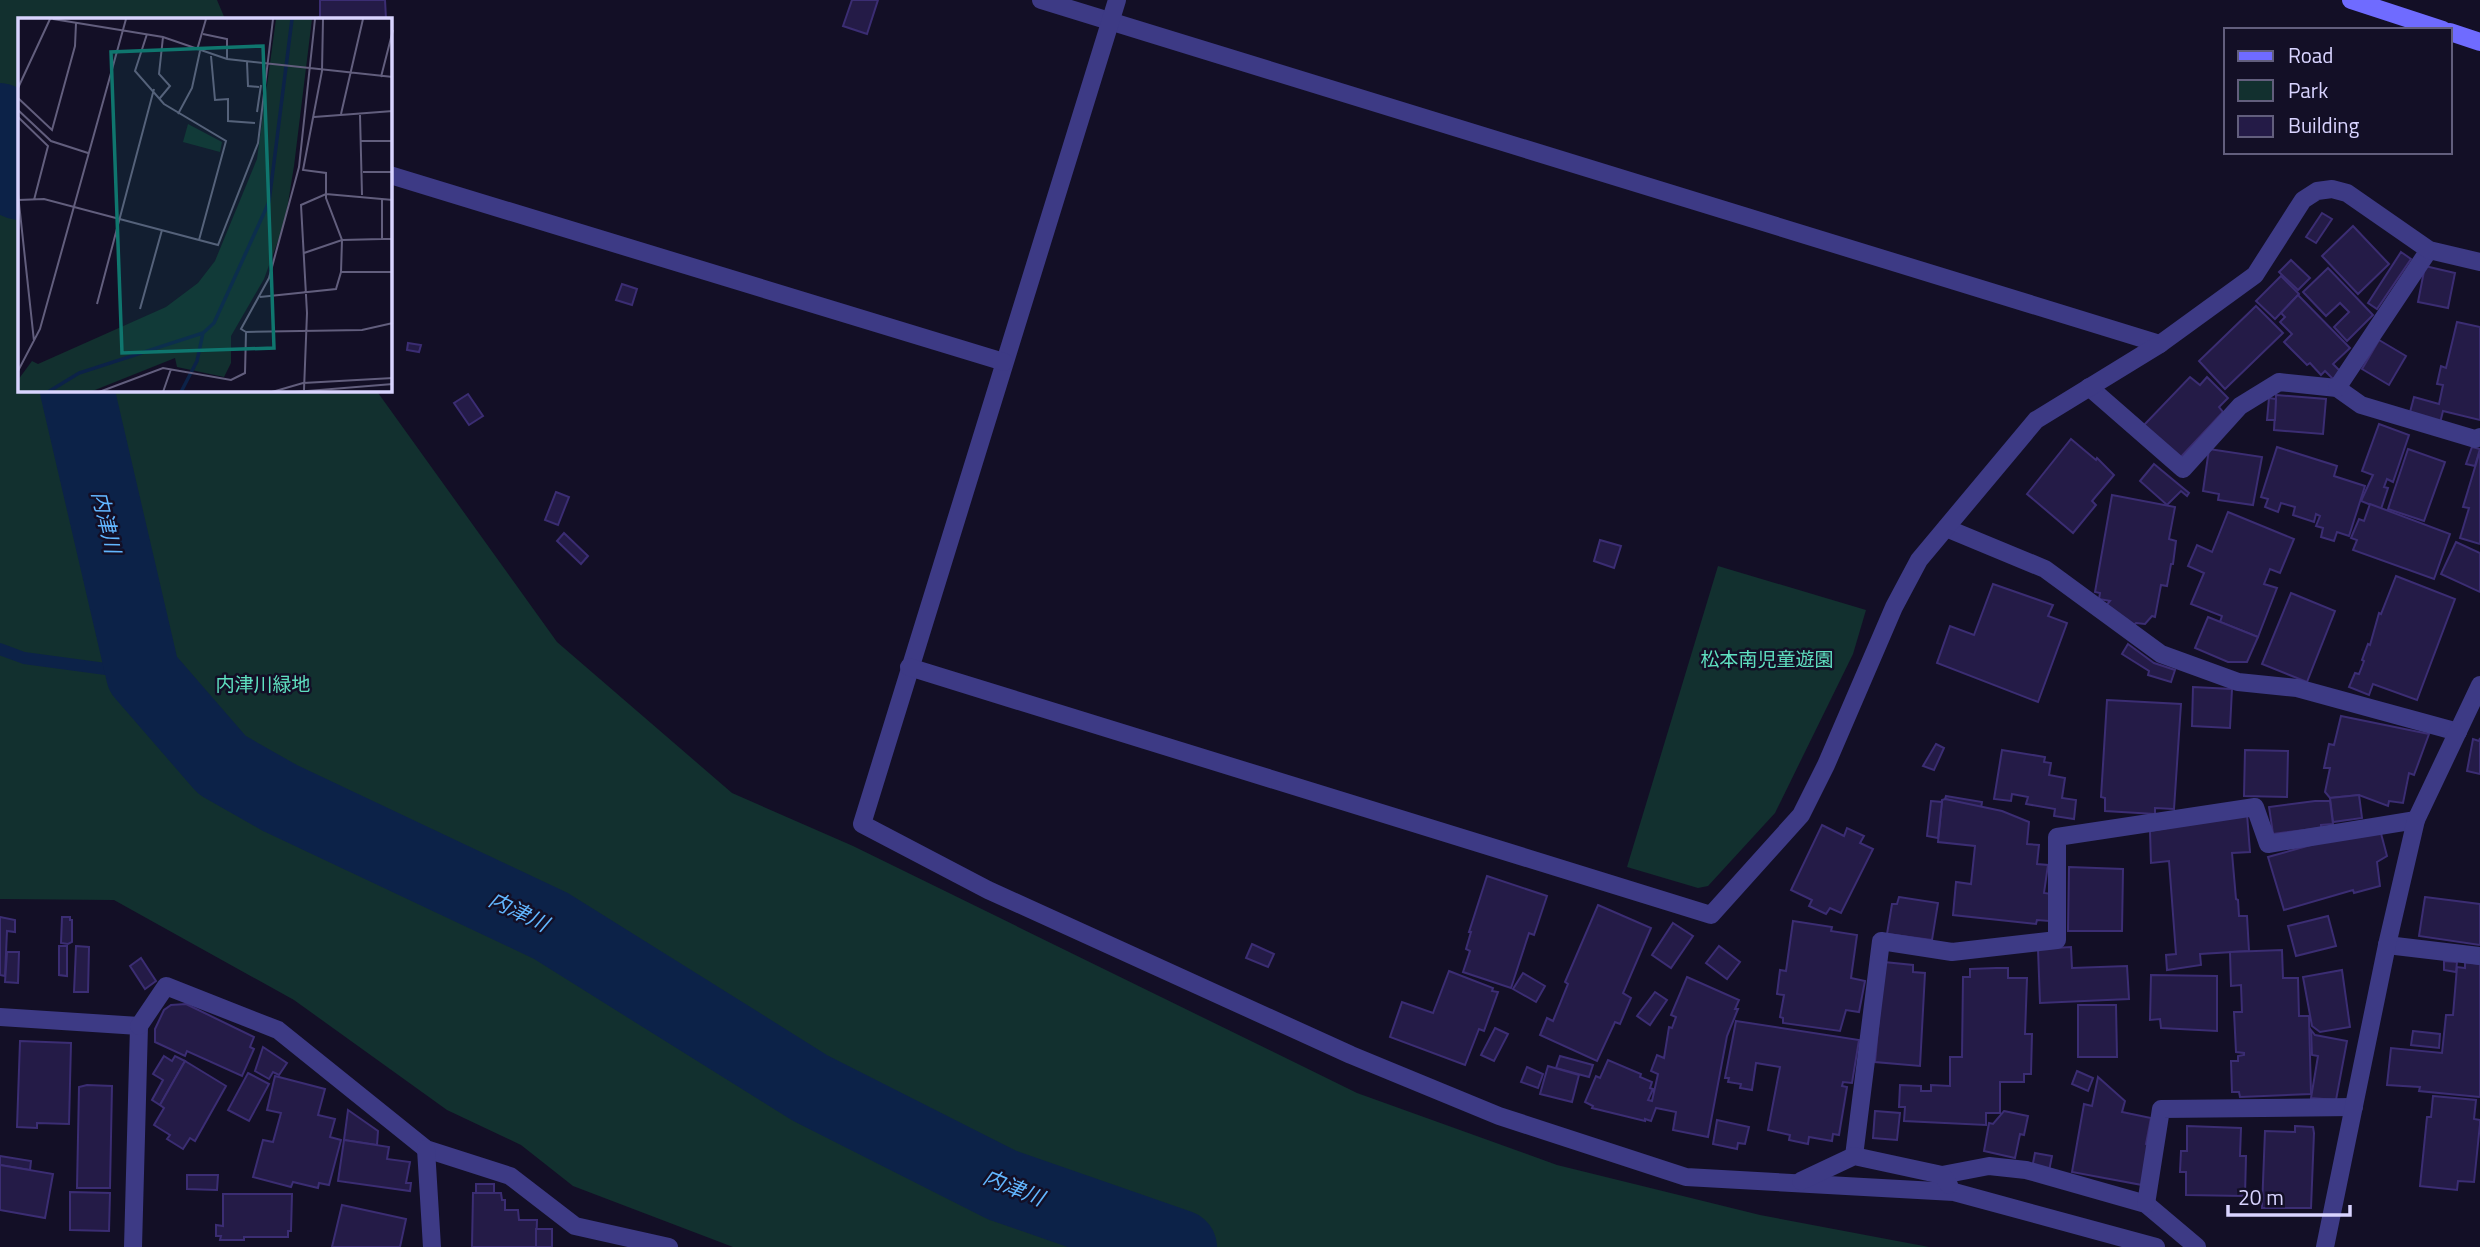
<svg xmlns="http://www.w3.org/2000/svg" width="2480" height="1247" viewBox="0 0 2480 1247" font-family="'Titillium Web','Noto Sans JP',sans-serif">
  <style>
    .green { fill: #12302f }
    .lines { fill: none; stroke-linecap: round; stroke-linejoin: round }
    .stream { stroke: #0c2248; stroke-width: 12 }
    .river { stroke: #0c2248; stroke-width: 74 }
    .building { fill: #241b47; stroke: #3b2d73; stroke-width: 2 }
    .street { stroke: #3d3a85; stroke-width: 18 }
    .secondary { stroke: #6f6bff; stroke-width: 18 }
    .labels { text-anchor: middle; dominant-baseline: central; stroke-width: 5; stroke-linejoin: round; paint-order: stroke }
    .park-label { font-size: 19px; fill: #5fe0c0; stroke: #130f26 }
    .water-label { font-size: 21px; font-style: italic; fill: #62b6ff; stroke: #130f26 }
    .inset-river { fill: none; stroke: #0c2248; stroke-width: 3.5 }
    .inset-road { fill: none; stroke: #625e7d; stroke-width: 2 }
    .view { fill: #0f766e; fill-opacity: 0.15; stroke: #0f766e; stroke-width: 3.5 }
    .inset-edge { fill: none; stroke: #d9d4ff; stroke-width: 3.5 }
  </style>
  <rect width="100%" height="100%" fill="#130f26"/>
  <g class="green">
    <polygon points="0,0 217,0 225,19 19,19 19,390 376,390 557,642 732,793 853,846 1357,1093 1557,1165 1760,1215 1929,1247 733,1247 573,1186 521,1145 447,1110 294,1000 114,900 0,899"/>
    <polygon points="1718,566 1866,610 1853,654 1775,813 1708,886 1698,888 1627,867"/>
  </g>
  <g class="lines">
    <polyline class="stream" points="0,649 24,658 143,674"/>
    <g class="river">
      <polyline points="0,120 19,183"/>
      <polyline points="77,390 143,674 222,765 280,798 551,926 810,1088 1002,1185 1180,1247"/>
    </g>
  </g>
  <g class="building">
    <polygon points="320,0 385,0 386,19 315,19 320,17"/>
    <polygon points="852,0 878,0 867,34 843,26"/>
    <polygon points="2322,213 2332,219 2316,243 2306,237"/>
    <polygon points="2353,226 2389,264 2358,294 2322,256"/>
    <polygon points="2401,252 2411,259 2377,309 2368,303"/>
    <polygon points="2291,260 2310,278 2298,290 2279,272"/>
    <polygon points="2425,266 2455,273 2448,308 2418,302"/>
    <polygon points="2328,268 2373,315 2347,341 2334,327 2349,312 2340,303 2326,316 2303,292"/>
    <polygon points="2281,276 2299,294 2275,319 2256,301"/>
    <polygon points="622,284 637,289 632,305 616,300"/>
    <polygon points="2298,295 2350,348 2333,364 2341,372 2333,379 2325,371 2321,375 2310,363 2307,365 2284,342 2292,334 2280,322 2285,317 2281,313"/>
    <polygon points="2256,306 2283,333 2225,389 2199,361"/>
    <polygon points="2457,322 2480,327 2480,420 2443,411 2440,423 2409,416 2414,397 2439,404 2443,385 2437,384 2441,366 2446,368"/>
    <polygon points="2379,340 2406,356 2389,385 2362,369"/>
    <polygon points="408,343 421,345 419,352 407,350"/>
    <polygon points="2190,377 2200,385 2207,377 2228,398 2219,407 2223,412 2179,459 2144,425"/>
    <polygon points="468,394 483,416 469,425 454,403"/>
    <polygon points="2276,395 2326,399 2323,434 2274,430"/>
    <polygon points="2269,398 2276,399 2275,420 2267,420"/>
    <polygon points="2379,424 2409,435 2393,482 2387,479 2384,487 2388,488 2381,509 2361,501 2373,475 2362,471"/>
    <polygon points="2071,439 2096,460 2097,458 2114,475 2092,501 2096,505 2073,533 2027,494"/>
    <polygon points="2277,447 2337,466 2334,476 2365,486 2349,536 2337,532 2334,541 2321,537 2323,528 2316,526 2320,516 2316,514 2314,522 2293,515 2295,507 2281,503 2278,512 2265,507 2268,499 2261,497"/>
    <polygon points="2472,447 2480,449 2475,466 2466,464"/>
    <polygon points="2209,449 2262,457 2253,505 2218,500 2219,494 2203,491"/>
    <polygon points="2408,449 2445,462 2424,521 2388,509"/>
    <polygon points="2479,454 2480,455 2480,544 2460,538 2469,508 2463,507"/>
    <polygon points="2154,464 2189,493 2187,496 2181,491 2167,505 2140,481"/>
    <polygon points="556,492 569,497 558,525 545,520"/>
    <polygon points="2112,495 2175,507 2169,539 2176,541 2173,564 2171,564 2167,586 2161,585 2155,617 2152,616 2145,624 2136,623 2133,626 2104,608 2110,601 2099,599 2100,593 2095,592"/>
    <polygon points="2370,504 2450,534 2434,579 2353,550 2357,540 2351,538 2359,519 2364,521"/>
    <polygon points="2228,512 2294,539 2280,573 2270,569 2264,584 2277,588 2258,637 2220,622 2222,616 2191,604 2204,573 2188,566 2197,545 2212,552"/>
    <polygon points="564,533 588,556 581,564 557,541"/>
    <polygon points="1600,540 1621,546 1614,568 1594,561"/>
    <polygon points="2456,542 2480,553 2480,592 2441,574"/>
    <polygon points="2396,576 2455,599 2417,700 2373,684 2369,695 2349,687 2355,673 2359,674 2364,661 2362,660 2368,644 2370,645 2379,613 2381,614"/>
    <polygon points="1993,584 2053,605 2048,616 2067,623 2038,702 1937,663 1950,626 1974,635"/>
    <polygon points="2291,593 2335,611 2307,682 2262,664"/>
    <polygon points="2208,617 2258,637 2247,662 2228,662 2195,648"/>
    <polygon points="2128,644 2154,663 2175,670 2171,682 2148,675 2149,671 2122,654"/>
    <polygon points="2193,687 2232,689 2230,728 2192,726"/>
    <polygon points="2107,700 2181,704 2174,809 2155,808 2155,814 2105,811 2105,798 2101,797"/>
    <polygon points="2341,716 2429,734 2414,775 2409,773 2403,803 2389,801 2388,806 2359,795 2330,798 2325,792 2330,768 2324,768 2329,744 2334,745"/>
    <polygon points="2480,738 2480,774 2467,771 2473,739 2479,741"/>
    <polygon points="1936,744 1944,748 1934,770 1923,766"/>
    <polygon points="2002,750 2045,757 2044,762 2051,763 2049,775 2065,778 2062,798 2076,800 2074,819 2054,816 2055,809 2026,804 2028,797 2012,794 2011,801 1994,799"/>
    <polygon points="2245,750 2288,751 2287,797 2244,796"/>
    <polygon points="2359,795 2362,818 2333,822 2330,798"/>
    <polygon points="1946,796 1982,802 1981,808 1945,799"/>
    <polygon points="1945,799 2002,811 2029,822 2027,844 2039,845 2037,864 2048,865 2044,893 2052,894 2049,921 2037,920 2036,924 1953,915 1956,882 1971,884 1975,846 1938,842 1942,800"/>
    <polygon points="1931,801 1942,802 1938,838 1927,836"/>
    <polygon points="2315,801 2330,801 2333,824 2321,825 2321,828 2273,834 2269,807"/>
    <polygon points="2247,814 2250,852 2232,853 2236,899 2238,900 2239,916 2247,916 2249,951 2200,954 2201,965 2167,970 2166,955 2176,954 2169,861 2151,863 2150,831"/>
    <polygon points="1822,825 1844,836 1847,828 1864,836 1860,843 1873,849 1841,913 1830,908 1826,914 1809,906 1812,900 1791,890"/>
    <polygon points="2379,826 2387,856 2377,862 2380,886 2354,893 2353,890 2284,910 2268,857"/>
    <polygon points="2069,867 2123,869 2122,931 2068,931"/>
    <polygon points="1487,876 1547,896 1534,935 1529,933 1511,988 1463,972 1470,951 1466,949 1471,932 1469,932"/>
    <polygon points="1899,897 1938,903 1932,940 1887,934 1892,904 1897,904"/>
    <polygon points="2425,897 2480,904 2480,945 2419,936"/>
    <polygon points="1598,905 1651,928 1623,993 1631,998 1620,1024 1615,1022 1597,1061 1540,1035 1547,1018 1553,1021 1568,984 1565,982"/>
    <polygon points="2328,916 2336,946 2296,956 2288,926"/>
    <polygon points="0,917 15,920 15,932 7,931 5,976 0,975"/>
    <polygon points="62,917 70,917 70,920 72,920 72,942 68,944 61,943"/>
    <polygon points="1793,921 1832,927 1831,931 1857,935 1851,978 1865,981 1859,1012 1846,1010 1840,1031 1783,1023 1783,1018 1780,1017 1784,995 1777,994 1780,970 1786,971"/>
    <polygon points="1673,923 1693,936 1671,968 1652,955"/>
    <polygon points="1252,944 1274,954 1268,967 1246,958"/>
    <polygon points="59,946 67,946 67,976 59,975"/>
    <polygon points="76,946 89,947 88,992 74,992"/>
    <polygon points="1719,946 1740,962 1727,979 1706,963"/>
    <polygon points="2071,947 2072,968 2127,966 2129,999 2040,1003 2038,949"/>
    <polygon points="2282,950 2283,978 2298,978 2299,1016 2309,1016 2311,1094 2240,1097 2239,1092 2232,1092 2231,1061 2238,1061 2238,1056 2244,1055 2244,1053 2236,1052 2234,1012 2242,1012 2241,985 2231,986 2230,952"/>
    <polygon points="7,952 19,952 18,983 5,982"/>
    <polygon points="141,958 156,981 145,989 130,966"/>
    <polygon points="2444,961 2457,962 2456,972 2444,970"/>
    <polygon points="1884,962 1913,965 1913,972 1925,973 1920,1066 1875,1062"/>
    <polygon points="2465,962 2480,964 2480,1097 2419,1091 2420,1087 2387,1085 2391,1048 2442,1053 2446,1015 2453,1015 2457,967 2465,968"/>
    <polygon points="1996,968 2008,968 2008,978 2027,978 2025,1034 2032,1034 2031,1074 2024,1074 2024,1082 2000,1082 2000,1113 1986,1113 1986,1125 1904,1121 1905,1107 1899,1107 1900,1085 1921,1086 1921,1091 1931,1091 1931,1085 1950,1086 1950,1057 1962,1057 1963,977 1970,977 1970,969"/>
    <polygon points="2342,970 2350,1027 2320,1032 2312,1026 2303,977"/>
    <polygon points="1449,971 1493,988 1492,991 1498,992 1484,1031 1479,1029 1465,1065 1390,1037 1402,1002 1433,1013"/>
    <polygon points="1523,973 1545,986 1536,1002 1513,989"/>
    <polygon points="2151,975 2217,976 2217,1031 2161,1028 2160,1019 2150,1020"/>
    <polygon points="1687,977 1739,1000 1735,1009 1738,1009 1727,1036 1708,1137 1673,1130 1676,1112 1656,1108 1651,1121 1645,1119 1645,1121 1592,1108 1593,1106 1585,1102 1596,1076 1600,1078 1608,1060 1641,1074 1640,1077 1652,1082 1650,1088 1653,1089 1648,1100 1652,1101 1658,1074 1651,1071 1657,1055 1664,1058 1669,1027 1672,1028 1676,1017 1671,1015"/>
    <polygon points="1655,992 1667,1000 1650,1025 1637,1016"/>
    <polygon points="186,1004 254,1037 250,1047 254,1049 242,1076 187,1051 185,1056 155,1042 155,1029 164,1010 171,1005"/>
    <polygon points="2078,1005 2116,1005 2117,1057 2078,1057"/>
    <polygon points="1736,1021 1859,1040 1852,1083 1843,1082 1842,1086 1847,1087 1839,1135 1833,1134 1832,1141 1809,1137 1808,1144 1789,1140 1790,1135 1768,1130 1780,1067 1756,1063 1752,1090 1740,1088 1741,1084 1728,1082 1729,1078 1725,1078"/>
    <polygon points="1495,1028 1508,1034 1494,1061 1481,1055"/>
    <polygon points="2311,1030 2315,1035 2347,1041 2336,1100 2311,1098 2318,1056 2312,1055"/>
    <polygon points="2413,1031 2440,1034 2439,1048 2411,1045"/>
    <polygon points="20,1041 71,1043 69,1124 37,1123 37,1128 17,1127"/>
    <polygon points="263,1047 287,1063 279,1075 273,1072 269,1079 255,1071"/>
    <polygon points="164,1056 172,1061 175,1056 185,1061 160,1105 152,1100 163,1080 153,1074"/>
    <polygon points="1560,1056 1593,1065 1589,1077 1556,1068"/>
    <polygon points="185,1061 226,1086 195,1141 190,1138 183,1149 167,1139 170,1135 154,1125 164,1108 160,1105"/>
    <polygon points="1548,1066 1579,1075 1572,1102 1540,1094"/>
    <polygon points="1527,1067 1543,1074 1538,1088 1521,1082"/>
    <polygon points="2077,1071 2093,1078 2088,1091 2072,1084"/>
    <polygon points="248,1073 269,1084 249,1121 228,1110"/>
    <polygon points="275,1076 325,1089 318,1115 335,1119 330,1137 341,1140 329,1185 319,1183 318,1188 293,1182 291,1187 253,1177 263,1140 273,1142 281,1113 267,1110"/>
    <polygon points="2098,1077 2125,1101 2122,1112 2151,1118 2146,1144 2150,1145 2142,1185 2072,1172 2084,1104 2092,1106"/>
    <polygon points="87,1085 112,1086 110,1188 77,1188 79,1087"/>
    <polygon points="2433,1096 2476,1100 2474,1119 2480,1120 2480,1124 2474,1182 2458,1181 2457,1190 2420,1186 2427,1117 2431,1117"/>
    <polygon points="348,1110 378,1131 377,1145 344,1140"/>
    <polygon points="1875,1111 1900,1113 1897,1140 1873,1138"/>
    <polygon points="2004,1111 2028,1116 2024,1135 2020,1134 2015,1158 1984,1151 1989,1123 1993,1124"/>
    <polygon points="1717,1120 1749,1127 1745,1144 1738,1143 1737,1149 1713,1144"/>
    <polygon points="2187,1126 2241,1128 2240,1156 2246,1156 2245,1196 2186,1195 2186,1172 2180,1172 2181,1151 2187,1151"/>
    <polygon points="2295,1126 2313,1127 2314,1133 2311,1208 2262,1208 2265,1131 2295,1132"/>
    <polygon points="344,1140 389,1147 387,1159 410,1162 406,1183 411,1183 410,1191 338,1181"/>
    <polygon points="2035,1153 2052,1156 2049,1171 2032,1168"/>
    <polygon points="0,1156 31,1161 30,1170 0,1165"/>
    <polygon points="0,1165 53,1174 45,1218 0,1210"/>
    <polygon points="187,1175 218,1175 217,1190 187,1189"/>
    <rect x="476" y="1184" width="18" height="9"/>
    <polygon points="70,1192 110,1193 109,1231 70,1230"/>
    <polygon points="473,1193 501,1193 502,1200 505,1200 505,1210 518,1210 519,1220 537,1220 536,1247 472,1247"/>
    <polygon points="223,1194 292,1194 291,1231 288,1231 288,1237 244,1237 244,1240 220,1240 221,1236 216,1236 216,1225 223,1226"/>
    <polygon points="342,1205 406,1219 400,1247 332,1247"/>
    <rect x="536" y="1229" width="16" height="18"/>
  </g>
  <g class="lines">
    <g class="street">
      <polyline points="1041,0 2160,344"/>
      <polyline points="1117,0 862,824 988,890 1351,1055 1499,1116 1686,1177 1954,1192 2156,1247"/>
      <polyline points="390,175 1004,362"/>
      <polyline points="2089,387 2183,469 2240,406 2279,382 2337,388 2361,405 2475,439 2480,437"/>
      <polyline points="2337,388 2429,250"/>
      <polyline points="1946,528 2045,569 2161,654 2238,682 2297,688 2458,732"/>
      <polyline points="909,667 1711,915 1801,815 1826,765 1894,607 1919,560 2036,420 2160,344 2255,275 2303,200 2317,191 2332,189 2347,193 2429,250 2480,262"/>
      <polyline points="2387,945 2480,956"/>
      <polyline points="0,1017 139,1026 133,1247"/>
      <polyline points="139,1026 166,986 278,1030 426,1149 510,1176 575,1226 669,1247"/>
      <polyline points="426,1149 432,1247"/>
      <polyline points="1854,1156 1881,941 1952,952 2057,940 2057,837 2255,807 2268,844 2416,820"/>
      <polyline points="1942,1175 1989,1166 2026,1170 2146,1204 2197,1247"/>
      <polyline points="1801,1181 1854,1156 1942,1175 1949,1185"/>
      <polyline points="2146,1204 2161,1109 2354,1107"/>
      <polyline points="2325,1247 2387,945 2416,820 2480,685"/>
    </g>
    <g class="secondary">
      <polyline points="2351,0 2443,30"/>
      <polyline points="2450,32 2480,42"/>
    </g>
  </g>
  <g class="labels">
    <g class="park-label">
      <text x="1767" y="658">松本南児童遊園</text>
      <text x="263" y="683">内津川緑地</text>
    </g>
    <g class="water-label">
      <text transform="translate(107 522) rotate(77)">内津川</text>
      <text transform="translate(519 911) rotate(26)">内津川</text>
      <text transform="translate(1014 1187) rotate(22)">内津川</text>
    </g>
  </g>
  <g transform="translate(18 18)">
    <rect width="374" height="374" fill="#130f26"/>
    <path d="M258,1H294L276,148L267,204L246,261L213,318V345L206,359L159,349L157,340L72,374H0V362L14,343L20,346L148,289L180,265L197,243L239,141ZM170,106L204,124L202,134L165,124Z" fill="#12302f"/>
    <path class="inset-river" d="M30,374L61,355L185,315L196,305L251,184L274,1M163,374L179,343L185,315"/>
    <path class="inset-road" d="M35,1L145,19L209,41L375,59M129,16L117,53L146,86L208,123L181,222M185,16L209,21V41M179,32L188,1M193,38L197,82L210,81V103L237,105M229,44L230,68L241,69M363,59L375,12M0,70L32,1M0,80L34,112L57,28L58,5M142,80L152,68L141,56L145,19M0,92L33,123L70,135M239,94L243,67M160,96L174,70L182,33M323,96L345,1M342,97L344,177M0,99L30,128L16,182M296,99L375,93M342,123H375M345,154H375M0,176L16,323M364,181V221H375M0,182L26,181L200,227L240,125L255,1M286,235L324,222L364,221M323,254H375M242,279L318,271L323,254L324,222L308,180V155L285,152L304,53L305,1M79,286L136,71M122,291L144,212M228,314L223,311L251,260L281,149L297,1M0,353L22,311L108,1M286,372L289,295L283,187L308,176L375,182M81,374L145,350L213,362L227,355L228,314L344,312L375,305M145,374L153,351M254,374L285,365L375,360M277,374L375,366"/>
    <path class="view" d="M245,28L256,330L104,335L93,34Z"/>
    <rect width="374" height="374" class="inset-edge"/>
  </g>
  <rect x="2224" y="28" width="228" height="126" fill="#130f26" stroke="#625e7d" stroke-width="2"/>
  <rect x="2238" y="51" width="35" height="10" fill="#6f6bff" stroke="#625e7d" stroke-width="2"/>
  <text x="2288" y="63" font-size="21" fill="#d9d4ff">Road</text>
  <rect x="2238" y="80" width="35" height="21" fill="#12302f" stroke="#625e7d" stroke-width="2"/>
  <text x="2288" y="98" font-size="21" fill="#d9d4ff">Park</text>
  <rect x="2238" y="116" width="35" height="21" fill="#241b47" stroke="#625e7d" stroke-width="2"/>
  <text x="2288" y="133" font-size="21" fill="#d9d4ff">Building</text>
  <path d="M2228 1205v10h122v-10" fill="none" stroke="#d9d4ff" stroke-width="3.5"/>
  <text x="2238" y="1205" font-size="21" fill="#d9d4ff" stroke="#130f26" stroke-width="5" paint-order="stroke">20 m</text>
</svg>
